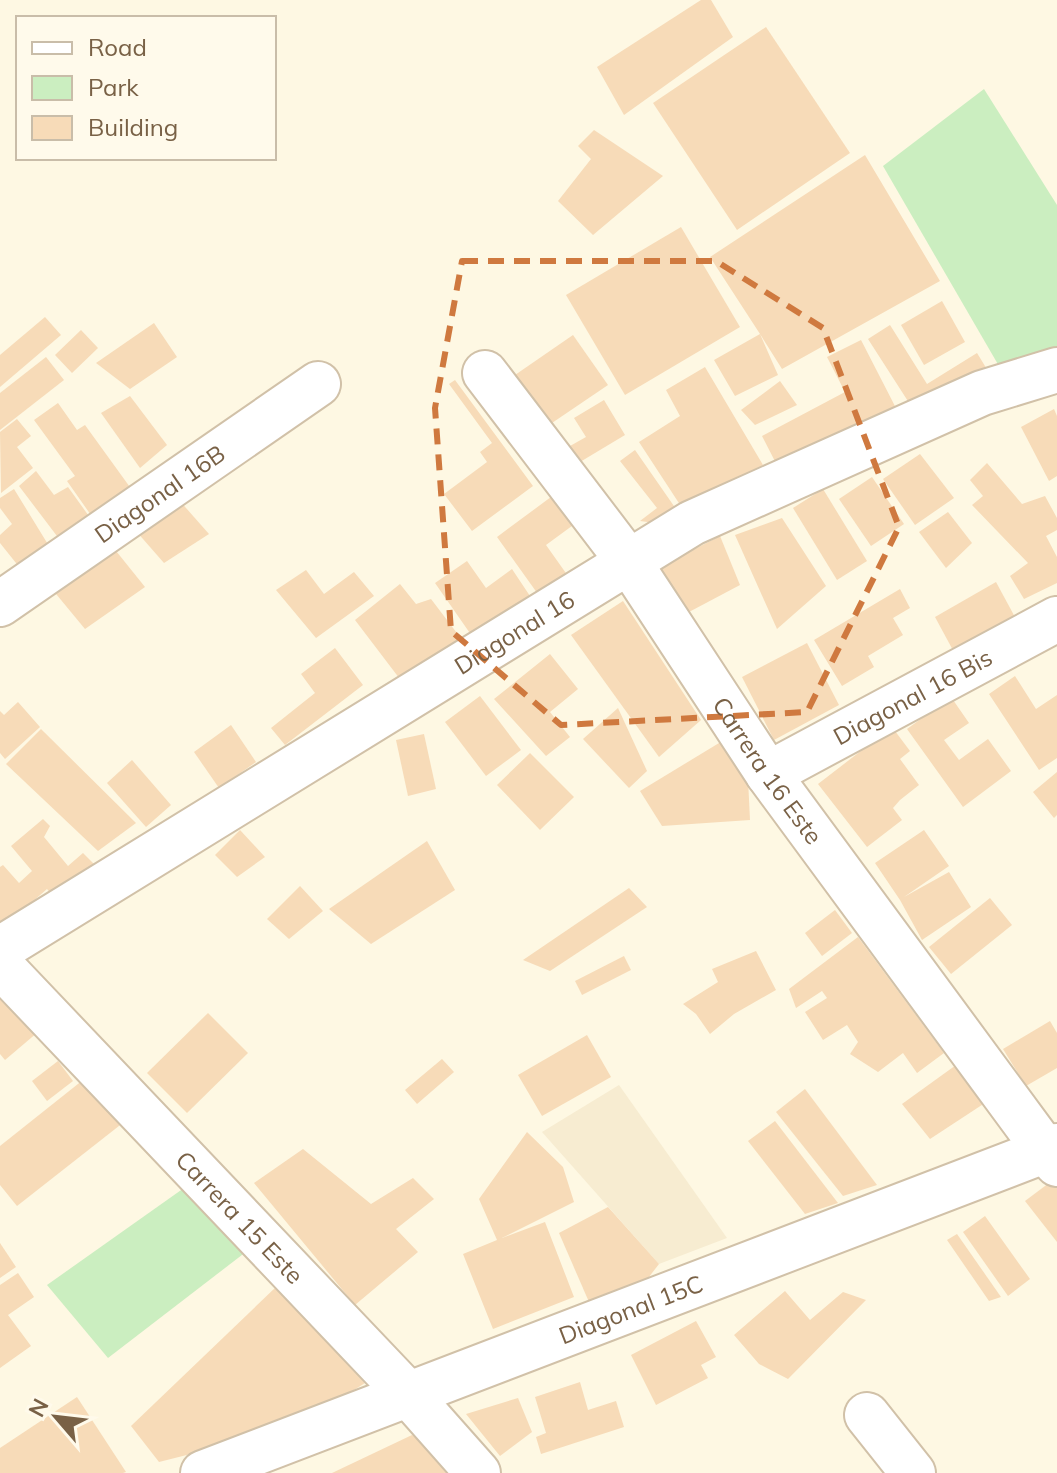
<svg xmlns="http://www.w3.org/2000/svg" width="1057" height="1473" viewBox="0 0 1057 1473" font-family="Mulish,sans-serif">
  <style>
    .residential { fill: #f7ecd1 }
    .green { fill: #cbeec0 }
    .building { fill: #f7dbb8 }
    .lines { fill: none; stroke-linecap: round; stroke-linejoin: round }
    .minor-casing { stroke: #d1c1a8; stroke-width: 48 }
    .minor { stroke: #fff; stroke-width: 44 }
    .marked { fill: none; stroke: #cf793f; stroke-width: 6; stroke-dasharray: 16 10; stroke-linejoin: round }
    .labels { text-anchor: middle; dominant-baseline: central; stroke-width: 7; stroke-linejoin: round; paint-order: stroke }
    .street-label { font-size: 24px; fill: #796146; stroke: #fffaeb }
  </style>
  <rect width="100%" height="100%" fill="#fef8e3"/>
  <polygon class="residential" points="619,1085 727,1238 659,1264 542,1132"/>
  <g class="green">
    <polygon points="984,89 1057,205 1057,362 1003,373 883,166"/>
    <polygon points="184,1188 251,1248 108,1358 47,1285"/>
  </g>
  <g class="building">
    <polygon points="701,0 711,0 733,37 624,115 597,67"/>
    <polygon points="766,27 850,153 737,230 653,103"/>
    <polygon points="594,130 663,176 593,235 558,201 591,159 578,146"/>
    <polygon points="865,155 940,281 782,369 760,334 778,375 735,396 714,360 760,334 710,257"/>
    <polygon points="681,227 740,327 625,395 566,295"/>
    <polygon points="942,301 965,342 924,365 901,325"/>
    <polygon points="45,317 61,335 0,387 0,355"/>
    <polygon points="154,323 177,357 130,389 96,363"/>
    <polygon points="890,325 927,384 977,353 996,384 913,409 868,339"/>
    <polygon points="81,330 98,348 72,373 55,355"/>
    <polygon points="573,335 608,385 549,425 515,375"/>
    <polygon points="861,340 898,412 781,473 762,436 845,392 827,357"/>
    <polygon points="46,357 64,380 0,430 0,393"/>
    <polygon points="705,367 763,465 726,489 690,520 639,442 680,416 666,390"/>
    <polygon points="455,380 533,486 472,531 444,494 487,462 480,452 492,443 449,384"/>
    <polygon points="780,381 797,405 755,425 741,410"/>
    <polygon points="130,396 167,445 140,468 101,413"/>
    <polygon points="604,400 625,435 580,462 570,446 586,437 574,418"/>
    <polygon points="58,403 77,430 85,425 132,490 100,528 67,481 75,476 34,420"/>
    <polygon points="1054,409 1057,416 1057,476 1049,481 1021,427"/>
    <polygon points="17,419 31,436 17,447 33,468 1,493 0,432"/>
    <polygon points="635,450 676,509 655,523 640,521 657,508 620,461"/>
    <polygon points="920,454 954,498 915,525 883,479"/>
    <polygon points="987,463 1022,504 1045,496 1057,518 1057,530 1046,536 1057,557 1057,583 1024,599 1010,576 1028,563 972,505 983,496 970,480"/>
    <polygon points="36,471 54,495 68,487 91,519 60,540 19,486"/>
    <polygon points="872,477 904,524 871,546 839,499"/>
    <polygon points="14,489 49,546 20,568 0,543 0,535 12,524 0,508 0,498"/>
    <polygon points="823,489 867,561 837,580 793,508"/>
    <polygon points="171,491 209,534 164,563 129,523"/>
    <polygon points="555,494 576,523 546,545 568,576 540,597 497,537"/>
    <polygon points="948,512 972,543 946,568 919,532"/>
    <polygon points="782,518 826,586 777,629 735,535"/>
    <polygon points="720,536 740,585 689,612 658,568"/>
    <polygon points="108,541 145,587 85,629 47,583"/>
    <polygon points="467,561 486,588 512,569 532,599 474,639 435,583"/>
    <polygon points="306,570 324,594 354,572 374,596 316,638 276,590"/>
    <polygon points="996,582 1016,619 955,654 935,617"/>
    <polygon points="400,584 416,604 431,599 466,645 409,691 355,620"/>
    <polygon points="900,589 910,608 893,618 903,635 868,656 874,667 842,686 814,640"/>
    <polygon points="623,601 701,720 659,757 571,635"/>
    <polygon points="807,643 839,705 774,740 742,677"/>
    <polygon points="335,648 363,685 285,745 271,728 315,693 301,674"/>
    <polygon points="550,654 578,689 550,712 570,737 546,756 494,699"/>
    <polygon points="1015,676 1036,709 1057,695 1057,758 1039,770 989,694"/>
    <polygon points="480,696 521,750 486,776 445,722"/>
    <polygon points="951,697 969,723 944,740 959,760 988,739 1011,771 963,807 907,729"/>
    <polygon points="18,702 40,727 5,759 0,753 0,711 4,715"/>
    <polygon points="618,708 647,771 629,788 583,739"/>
    <polygon points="231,725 256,762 219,788 194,752"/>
    <polygon points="892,727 910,751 900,759 919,785 900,800 893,808 902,820 867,847 818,784"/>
    <polygon points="41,729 136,823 98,851 6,764"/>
    <polygon points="424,734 436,789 408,796 396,740"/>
    <polygon points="724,740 748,779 750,820 662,826 640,791"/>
    <polygon points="530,753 574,797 540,830 497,785"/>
    <polygon points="132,760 171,805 146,827 107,783"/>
    <polygon points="1057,772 1057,815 1054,818 1033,792"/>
    <polygon points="43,819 50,826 44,837 68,866 83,853 95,865 52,895 47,889 0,930 0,867 3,865 19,883 32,871 11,846"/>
    <polygon points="240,830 265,857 237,877 215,855"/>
    <polygon points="924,830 949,866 904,897 949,872 971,907 922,940 900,900 875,863"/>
    <polygon points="427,841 455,890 371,944 329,909"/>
    <polygon points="300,886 323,911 289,939 267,919"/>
    <polygon points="629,888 647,907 550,971 523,960"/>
    <polygon points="990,898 1012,925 951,974 929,947"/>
    <polygon points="835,910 852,933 822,956 805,933"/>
    <polygon points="858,937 944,1053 917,1073 903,1053 878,1072 850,1054 858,1042 847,1025 823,1040 805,1012 827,998 822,991 796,1008 789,989"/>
    <polygon points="756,951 776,990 734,1014 710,1034 696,1014 683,1004 718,982 712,969"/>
    <polygon points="624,956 631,970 582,995 575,981"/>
    <polygon points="0,991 38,1032 5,1060 0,1054"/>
    <polygon points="208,1013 248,1053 187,1113 147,1073"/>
    <polygon points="1050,1021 1057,1033 1057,1068 1026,1086 1003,1049"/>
    <polygon points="587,1035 611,1077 542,1116 518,1075"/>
    <polygon points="442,1059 454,1072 417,1104 405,1090"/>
    <polygon points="963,1060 991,1099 930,1139 902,1104"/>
    <polygon points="58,1061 73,1081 47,1101 32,1081"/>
    <polygon points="88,1076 124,1122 17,1206 0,1185 0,1146"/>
    <polygon points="805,1089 877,1185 843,1196 776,1112"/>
    <polygon points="775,1121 838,1203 805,1214 748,1141"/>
    <polygon points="527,1132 563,1167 574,1202 502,1238 545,1222 574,1297 493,1329 463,1254 497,1240 479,1199"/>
    <polygon points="303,1149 371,1204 413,1178 434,1199 396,1229 418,1252 355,1305 254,1183"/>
    <polygon points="1057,1177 1057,1242 1025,1201"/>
    <polygon points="608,1207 659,1264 638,1291 589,1302 559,1233"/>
    <polygon points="985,1216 1030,1279 1008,1296 963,1232"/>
    <polygon points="957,1234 1001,1297 989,1301 947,1240"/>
    <polygon points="0,1243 16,1267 0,1278"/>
    <polygon points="18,1273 34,1297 8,1315 31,1346 0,1368 0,1285"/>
    <polygon points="277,1286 365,1383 294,1428 159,1462 131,1426"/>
    <polygon points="785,1291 810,1320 843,1292 866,1300 788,1379 759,1364 734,1335"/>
    <polygon points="696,1321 716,1357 701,1365 708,1378 656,1405 631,1355"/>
    <polygon points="580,1382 588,1410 616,1401 624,1427 541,1454 536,1437 546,1433 535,1397"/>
    <polygon points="77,1397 126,1472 123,1473 0,1473 0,1448"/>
    <polygon points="518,1398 532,1432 500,1456 466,1414"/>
    <polygon points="412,1435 447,1458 457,1473 332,1473"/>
  </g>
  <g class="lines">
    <defs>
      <g id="minor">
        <path id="s1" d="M485,373L629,562L768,774L1045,1150L1057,1164"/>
        <path id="s2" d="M0,604L318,384"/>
        <path id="s3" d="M768,774L1057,619"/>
        <path id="s4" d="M0,949L692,523L982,393L1057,370"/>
        <path id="s5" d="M0,965L408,1394L478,1473"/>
        <polyline points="867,1415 913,1473"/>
        <path id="s6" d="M203,1473L1057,1146"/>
      </g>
    </defs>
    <use href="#minor" class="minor-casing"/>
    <use href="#minor" class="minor"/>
  </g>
  <path class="marked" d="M462,261H716L823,328L899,527L807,712L561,725L451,631L435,408Z"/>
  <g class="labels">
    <g class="street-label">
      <text stroke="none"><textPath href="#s2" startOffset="194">Diagonal 16B</textPath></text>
      <text stroke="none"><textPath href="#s4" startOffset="604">Diagonal 16</textPath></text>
      <text stroke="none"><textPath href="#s3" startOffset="164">Diagonal 16 Bis</textPath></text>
      <text stroke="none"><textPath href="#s1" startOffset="488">Carrera 16 Este</textPath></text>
      <text stroke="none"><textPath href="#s5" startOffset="348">Carrera 15 Este</textPath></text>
      <text stroke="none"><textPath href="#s6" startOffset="458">Diagonal 15C</textPath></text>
    </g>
  </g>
  <rect x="16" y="16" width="260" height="144" fill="#fffaeb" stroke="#c9bda9" stroke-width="2"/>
  <rect x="32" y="42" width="40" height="12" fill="#ffffff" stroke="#c9bda9" stroke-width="2"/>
  <text x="88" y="56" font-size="24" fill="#796146">Road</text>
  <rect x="32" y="76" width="40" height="24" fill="#cbeec0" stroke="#c9bda9" stroke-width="2"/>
  <text x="88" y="96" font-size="24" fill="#796146">Park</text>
  <rect x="32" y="116" width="40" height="24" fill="#f7dbb8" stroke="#c9bda9" stroke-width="2"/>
  <text x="88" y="136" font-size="24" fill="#796146">Building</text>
  <g transform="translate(56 1417) rotate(298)" stroke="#fffaeb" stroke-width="6" paint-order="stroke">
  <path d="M0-6L14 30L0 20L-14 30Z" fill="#796146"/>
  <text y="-12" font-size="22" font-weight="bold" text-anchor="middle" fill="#796146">N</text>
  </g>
</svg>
